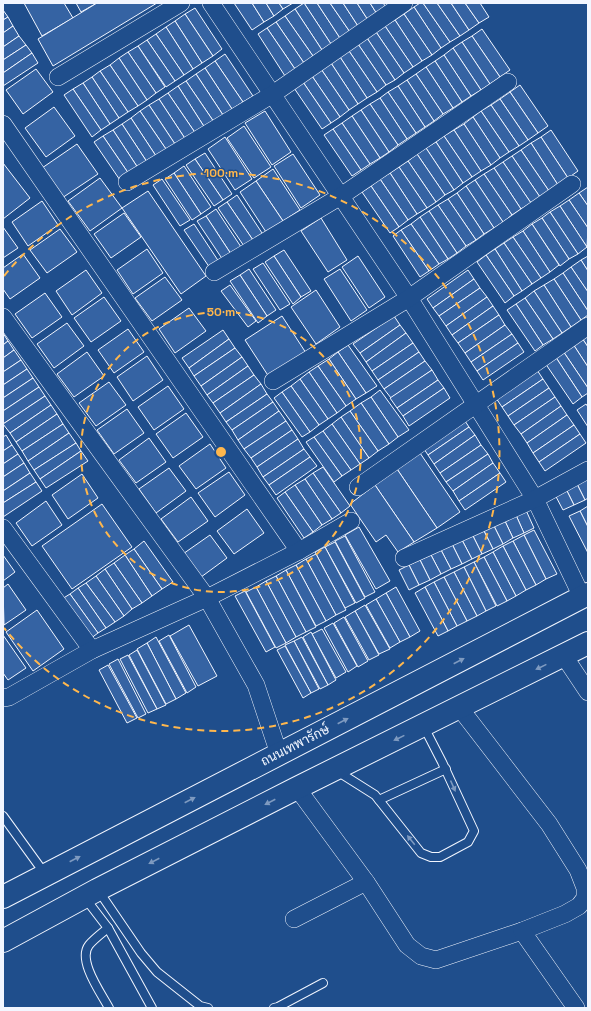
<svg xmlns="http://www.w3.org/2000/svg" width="591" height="1011" viewBox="0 0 591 1011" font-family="'Space Grotesk',Sarabun,sans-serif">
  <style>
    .building { fill: #3563a3; stroke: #f2f6ff }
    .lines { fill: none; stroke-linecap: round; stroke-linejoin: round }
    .lane-casing { stroke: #f2f6ff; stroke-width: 10 }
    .street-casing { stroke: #f2f6ff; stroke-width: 18 }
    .primary-casing { stroke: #f2f6ff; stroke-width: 24 }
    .lane { stroke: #1f4e8c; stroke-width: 8 }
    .street { stroke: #1f4e8c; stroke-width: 17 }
    .primary { stroke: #1f4e8c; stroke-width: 22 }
    .oneway { fill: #7e9ac0 }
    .ring { fill: none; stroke: #ffb74d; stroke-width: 2; stroke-dasharray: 7 5 }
    .labels { text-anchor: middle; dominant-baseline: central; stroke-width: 3; stroke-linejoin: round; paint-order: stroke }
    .street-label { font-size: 13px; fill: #f2f6ff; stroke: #1f4e8c }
    .centre { fill: #ffb74d; stroke: #1f4e8c; stroke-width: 2 }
    .ring-label { font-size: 12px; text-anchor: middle; font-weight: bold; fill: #ffb74d; stroke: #1f4e8c; stroke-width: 3; stroke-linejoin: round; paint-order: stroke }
  </style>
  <rect width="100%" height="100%" fill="#1f4e8c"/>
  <g class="building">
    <polygon points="24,3 64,3 73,18 42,36"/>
    <polygon points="76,3 97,3 81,12"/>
    <polygon points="97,3 157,3 53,66 38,39"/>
    <polygon points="234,3 252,3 264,22 252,30"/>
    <polygon points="252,3 266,3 274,16 264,22"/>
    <polygon points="266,3 279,3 283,9 274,16"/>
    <polygon points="279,3 293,3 283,9"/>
    <polygon points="304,3 317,3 340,38 331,44"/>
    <polygon points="304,3 331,44 322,50 295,9"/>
    <polygon points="317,3 330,3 350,32 340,38"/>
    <polygon points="330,3 343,3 358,26 350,32"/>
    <polygon points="343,3 357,3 368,20 358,26"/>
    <polygon points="357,3 370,3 377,14 368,20"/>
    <polygon points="370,3 383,3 386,7 377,14"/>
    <polygon points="420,3 423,3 450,42 441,48 414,7"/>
    <polygon points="423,3 437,3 460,36 450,42"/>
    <polygon points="437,3 451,3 469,30 460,36"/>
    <polygon points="451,3 465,3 479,23 469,30"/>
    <polygon points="465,3 480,3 489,17 479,23"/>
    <polygon points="414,7 441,48 432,55 404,14"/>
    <polygon points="195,8 222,49 213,56 185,14"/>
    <polygon points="295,9 322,50 313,56 285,16"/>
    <polygon points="3,10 8,17 3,20"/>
    <polygon points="185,14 213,56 202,63 175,21"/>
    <polygon points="404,14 432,55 422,61 395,20"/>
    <polygon points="285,16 313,56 304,63 276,22"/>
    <polygon points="8,17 13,26 3,33 3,20"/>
    <polygon points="395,20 422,61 413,67 385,26"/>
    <polygon points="175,21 202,63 193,69 166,27"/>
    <polygon points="276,22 304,63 295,69 267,28"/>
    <polygon points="13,26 19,36 3,47 3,33"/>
    <polygon points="385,26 413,67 404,73 376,32"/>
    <polygon points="166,27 193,69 184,75 156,34"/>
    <polygon points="267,28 295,69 285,76 258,34"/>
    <polygon points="482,29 510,70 500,77 472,36"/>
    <polygon points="376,32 404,73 395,80 367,38"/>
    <polygon points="156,34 184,75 175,81 147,40"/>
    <polygon points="19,36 26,45 3,60 3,47"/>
    <polygon points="472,36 500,77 490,84 462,42"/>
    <polygon points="367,38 395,80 386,85 358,44"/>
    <polygon points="147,40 175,81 166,87 138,46"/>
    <polygon points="462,42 490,84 481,90 453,48"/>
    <polygon points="358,44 386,85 377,92 349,51"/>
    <polygon points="26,45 32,53 3,73 3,60"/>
    <polygon points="138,46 165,87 156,93 128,52"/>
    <polygon points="453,48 481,90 471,96 444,55"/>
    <polygon points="349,51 377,92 367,98 340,57"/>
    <polygon points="128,52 156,93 147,100 119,58"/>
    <polygon points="32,53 38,63 3,86 3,73"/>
    <polygon points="225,54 253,96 243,102 215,61"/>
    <polygon points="444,55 471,96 462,102 435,61"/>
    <polygon points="340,57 367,98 358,104 331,63"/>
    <polygon points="119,58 147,100 138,106 110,65"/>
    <polygon points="215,61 243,102 232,109 205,68"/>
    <polygon points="435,61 462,102 453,108 426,67"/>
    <polygon points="331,63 358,104 349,110 321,69"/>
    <polygon points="110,65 138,106 128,112 100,71"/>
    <polygon points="426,67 453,108 443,114 416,74"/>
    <polygon points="205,68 232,109 223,115 196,74"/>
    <polygon points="36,69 53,92 23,114 6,90"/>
    <polygon points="321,69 349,110 340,117 312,76"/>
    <polygon points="100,71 128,112 119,118 92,77"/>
    <polygon points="196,74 223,115 214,122 186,81"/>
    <polygon points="416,74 443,114 434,121 407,80"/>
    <polygon points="312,76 340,117 331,123 303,82"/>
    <polygon points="92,77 119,118 110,124 83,83"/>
    <polygon points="407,80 434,121 425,127 398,86"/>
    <polygon points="186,81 214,122 205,128 178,86"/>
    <polygon points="303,82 331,123 322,129 294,88"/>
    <polygon points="83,83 110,124 101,130 73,89"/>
    <polygon points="520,85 548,126 538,133 510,92"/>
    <polygon points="178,86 205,128 196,134 168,93"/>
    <polygon points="398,86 425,127 416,133 388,92"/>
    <polygon points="73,89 101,130 92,137 64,95"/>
    <polygon points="388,92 416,133 407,139 380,98"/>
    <polygon points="510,92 538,133 528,140 500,99"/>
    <polygon points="168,93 196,134 186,140 159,99"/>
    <polygon points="380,98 407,139 398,145 370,104"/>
    <polygon points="159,99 186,140 177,147 149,105"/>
    <polygon points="500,99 528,140 519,146 491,105"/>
    <polygon points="370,104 398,145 389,152 361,110"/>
    <polygon points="149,105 177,147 168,152 140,111"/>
    <polygon points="491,105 519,146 509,152 481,111"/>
    <polygon points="54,107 75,136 46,157 25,128"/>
    <polygon points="361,110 389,152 380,158 352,116"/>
    <polygon points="140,111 168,152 158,159 131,118"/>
    <polygon points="265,111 291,152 272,165 245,123"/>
    <polygon points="481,111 509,152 500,158 473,117"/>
    <polygon points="352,116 380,158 370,164 342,123"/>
    <polygon points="473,117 500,158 491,165 464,124"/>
    <polygon points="131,118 158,159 149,165 122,124"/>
    <polygon points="342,123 370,164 361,170 333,129"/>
    <polygon points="122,124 149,165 140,171 113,130"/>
    <polygon points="464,124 491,165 481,171 454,130"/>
    <polygon points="244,126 271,167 254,178 227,138"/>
    <polygon points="333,129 361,170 352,176 324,135"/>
    <polygon points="113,130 140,171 131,177 103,136"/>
    <polygon points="454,130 481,171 472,177 444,136"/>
    <polygon points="551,130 578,171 568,178 541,137"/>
    <polygon points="103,136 131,177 122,183 94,142"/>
    <polygon points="444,136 472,177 463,183 436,142"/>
    <polygon points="225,137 252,179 235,190 208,149"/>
    <polygon points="541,137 568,178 558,185 531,143"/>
    <polygon points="436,142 463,183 454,190 426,148"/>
    <polygon points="531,143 558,185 549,191 521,150"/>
    <polygon points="77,144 98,174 62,198 42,168"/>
    <polygon points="426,148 454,190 445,195 417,154"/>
    <polygon points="521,150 549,191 540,197 512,156"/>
    <polygon points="205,153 232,194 223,200 195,159"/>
    <polygon points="293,154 320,195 301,208 274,166"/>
    <polygon points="417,154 445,195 436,202 408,161"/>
    <polygon points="512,156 540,197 531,203 503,162"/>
    <polygon points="195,159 223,200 214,206 186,165"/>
    <polygon points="408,161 436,202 427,208 399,167"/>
    <polygon points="503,162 531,203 521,209 494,168"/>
    <polygon points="3,163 30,198 3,219"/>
    <polygon points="184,166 211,207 201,214 174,173"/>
    <polygon points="399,167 427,208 417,214 390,173"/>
    <polygon points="494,168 521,209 512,215 484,174"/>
    <polygon points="273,169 300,210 283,221 256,181"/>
    <polygon points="174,173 201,214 192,220 165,179"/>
    <polygon points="390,173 417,214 408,220 380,179"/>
    <polygon points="484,174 512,215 503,222 475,180"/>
    <polygon points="100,178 122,208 90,231 68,201"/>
    <polygon points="162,179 190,220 180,226 153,185"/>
    <polygon points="380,179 408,220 399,227 371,186"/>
    <polygon points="475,180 503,222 494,228 466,186"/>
    <polygon points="256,181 283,221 266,232 240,192"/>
    <polygon points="371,186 399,227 390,233 362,192"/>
    <polygon points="466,186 494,228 484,234 457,193"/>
    <polygon points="588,187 588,206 579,193"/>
    <polygon points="148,191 206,276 181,294 122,208"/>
    <polygon points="457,193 484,234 476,240 448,199"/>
    <polygon points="579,193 588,206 588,228 569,200"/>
    <polygon points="237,195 264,236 255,243 227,202"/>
    <polygon points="448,199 476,240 466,246 438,205"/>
    <polygon points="569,200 588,228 587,247 560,206"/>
    <polygon points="42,201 58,225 28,246 12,222"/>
    <polygon points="227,202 255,243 246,249 218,208"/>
    <polygon points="438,205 466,246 457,253 429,211"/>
    <polygon points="560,206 587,247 578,254 550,212"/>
    <polygon points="216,209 243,250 233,257 206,216"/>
    <polygon points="429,211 457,253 448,259 420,217"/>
    <polygon points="550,212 578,254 569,259 542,218"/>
    <polygon points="124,213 141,237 111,258 94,234"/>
    <polygon points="206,216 233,257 225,263 197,221"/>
    <polygon points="420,217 448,259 439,264 411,224"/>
    <polygon points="321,218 347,260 328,272 301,231"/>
    <polygon points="542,218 569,259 560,266 532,224"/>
    <polygon points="194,224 221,265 212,271 184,230"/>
    <polygon points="411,224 439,264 429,271 401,230"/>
    <polygon points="532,224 559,265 550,272 523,231"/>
    <polygon points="3,227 18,248 3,258"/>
    <polygon points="60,229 77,252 47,273 30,250"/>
    <polygon points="401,230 429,271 420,277 393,236"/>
    <polygon points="523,231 550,272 541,278 513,237"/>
    <polygon points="513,237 541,278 532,284 504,243"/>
    <polygon points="504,243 532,284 522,291 495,249"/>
    <polygon points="147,249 163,273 133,294 117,270"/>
    <polygon points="495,249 522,291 514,296 486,255"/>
    <polygon points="284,250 311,291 301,297 274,256"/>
    <polygon points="23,254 40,278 10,299 3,289 3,268"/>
    <polygon points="486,255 514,296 505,303 477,262"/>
    <polygon points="274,256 301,297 293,304 265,262"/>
    <polygon points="358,256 385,297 369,308 342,267"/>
    <polygon points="588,256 588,271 581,260"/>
    <polygon points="581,260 588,271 588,292 571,267"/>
    <polygon points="263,263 290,304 280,310 253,269"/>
    <polygon points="571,267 588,292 588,311 563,273"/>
    <polygon points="249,269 276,310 267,316 240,275"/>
    <polygon points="340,269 367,310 351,321 324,279"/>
    <polygon points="86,270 102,293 72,315 56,291"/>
    <polygon points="468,270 474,279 433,308 427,299"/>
    <polygon points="563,273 588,311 588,315 581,320 554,279"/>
    <polygon points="240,275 267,316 258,323 230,281"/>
    <polygon points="165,277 182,300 152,321 135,298"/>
    <polygon points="474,279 480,288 439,316 433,308"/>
    <polygon points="554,279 581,320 571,327 544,285"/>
    <polygon points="230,285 256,321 248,327 221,291"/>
    <polygon points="544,285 571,327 562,333 534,291"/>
    <polygon points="480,288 487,297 446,326 439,316"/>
    <polygon points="316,290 340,327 316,344 291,307"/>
    <polygon points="534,291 562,333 553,339 525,298"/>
    <polygon points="45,293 62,317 32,338 15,314"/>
    <polygon points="104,297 121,321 91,342 74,318"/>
    <polygon points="487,297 493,306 452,335 446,326"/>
    <polygon points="525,298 553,339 543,345 516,304"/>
    <polygon points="516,304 543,345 535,351 507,310"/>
    <polygon points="493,306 499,315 458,343 452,335"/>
    <polygon points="189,308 206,331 175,353 159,329"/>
    <polygon points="499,315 505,325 465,353 458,343"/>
    <polygon points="282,316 306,353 269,377 245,340"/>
    <polygon points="394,316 400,325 360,353 353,344"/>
    <polygon points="67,323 84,346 54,368 37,344"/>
    <polygon points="400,325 406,333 366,362 360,353"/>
    <polygon points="505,325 512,334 471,362 465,353"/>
    <polygon points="128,329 144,352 114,373 98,350"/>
    <polygon points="223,330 229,339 189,368 182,358"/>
    <polygon points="3,333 8,341 3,345"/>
    <polygon points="406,333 413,343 372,371 366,362"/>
    <polygon points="512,334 518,343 477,371 471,362"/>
    <polygon points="588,334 588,347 582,338"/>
    <polygon points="582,338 588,347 588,367 573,344"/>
    <polygon points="229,339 235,348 194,376 189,368"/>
    <polygon points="8,341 14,350 3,358 3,345"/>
    <polygon points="413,343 419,352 378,380 372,371"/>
    <polygon points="518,343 524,352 483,380 477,371"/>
    <polygon points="573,344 588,367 588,388 563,351"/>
    <polygon points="348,345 377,386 366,393 338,352"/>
    <polygon points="235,348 242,357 201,386 194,376"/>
    <polygon points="14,350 21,360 3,372 3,358"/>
    <polygon points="563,351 588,388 588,393 582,397 555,356"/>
    <polygon points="87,352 104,376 74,397 57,374"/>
    <polygon points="338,352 366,393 356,399 329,359"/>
    <polygon points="419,352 425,361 384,389 378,380"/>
    <polygon points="147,356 163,380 133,401 117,377"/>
    <polygon points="555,356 582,397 573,404 545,363"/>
    <polygon points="242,357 248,366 207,395 201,386"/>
    <polygon points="329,359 356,399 346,406 318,366"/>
    <polygon points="21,360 27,369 3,385 3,372"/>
    <polygon points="425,361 432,370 391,398 384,389"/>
    <polygon points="248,366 254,375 213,403 207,395"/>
    <polygon points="318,366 346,406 337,413 309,372"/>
    <polygon points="27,369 33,378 3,398 3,385"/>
    <polygon points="432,370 438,380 397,408 390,398"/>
    <polygon points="537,370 543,379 502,407 496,398"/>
    <polygon points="309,372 337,413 328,419 300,379"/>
    <polygon points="254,375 261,384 220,413 213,403"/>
    <polygon points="33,378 39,387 3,411 3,398"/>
    <polygon points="300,379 328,419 319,425 291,386"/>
    <polygon points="543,379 549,388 508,416 502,407"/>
    <polygon points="438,380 444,388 403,416 397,408"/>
    <polygon points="109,382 126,405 96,426 79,403"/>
    <polygon points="261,384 267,394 226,422 220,413"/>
    <polygon points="168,386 184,409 154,430 138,407"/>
    <polygon points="291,386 319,425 310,432 282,392"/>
    <polygon points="39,387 45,396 3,424 3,411"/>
    <polygon points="444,388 450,398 409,426 403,416"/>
    <polygon points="549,388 555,397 514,425 508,416"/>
    <polygon points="380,390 409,430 398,437 371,397"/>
    <polygon points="282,392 310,432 302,437 274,398"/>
    <polygon points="267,394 273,402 232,430 226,422"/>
    <polygon points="45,396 51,405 10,433 3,424"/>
    <polygon points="371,397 398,437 389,444 361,403"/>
    <polygon points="555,397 561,406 521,434 514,425"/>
    <polygon points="273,402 279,411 238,440 232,430"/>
    <polygon points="361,403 389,444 378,451 350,411"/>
    <polygon points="586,404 588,407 588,427 577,410"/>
    <polygon points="51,405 57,414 16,442 10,433"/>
    <polygon points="561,406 567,415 527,443 521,434"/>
    <polygon points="127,409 144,433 114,454 97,430"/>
    <polygon points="279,411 286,421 244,449 238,440"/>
    <polygon points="350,411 378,451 369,458 341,417"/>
    <polygon points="186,413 203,437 173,458 156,434"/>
    <polygon points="57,414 63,424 22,451 16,442"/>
    <polygon points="567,415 574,425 533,453 527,443"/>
    <polygon points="341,417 369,458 360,464 332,424"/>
    <polygon points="463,418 469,427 428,455 422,446"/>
    <polygon points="286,421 292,430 251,458 244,449"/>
    <polygon points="63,424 69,433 28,461 22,451"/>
    <polygon points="332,424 360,464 351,470 323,431"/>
    <polygon points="574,425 580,434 539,462 533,453"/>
    <polygon points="469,427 475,435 434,464 428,455"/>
    <polygon points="292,430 298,439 257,467 251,458"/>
    <polygon points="323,431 351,470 342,476 314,437"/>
    <polygon points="69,433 76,443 34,470 28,461"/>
    <polygon points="580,434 586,443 545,471 539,462"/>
    <polygon points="6,435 12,445 3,451 3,437"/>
    <polygon points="475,435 481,445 440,473 434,464"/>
    <polygon points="314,437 342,476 334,482 306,442"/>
    <polygon points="149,438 166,462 136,483 119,460"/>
    <polygon points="298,439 304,449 263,477 257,467"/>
    <polygon points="76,443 81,451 40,479 34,470"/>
    <polygon points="210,444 226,468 196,489 179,466"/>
    <polygon points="12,445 18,454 3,464 3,451"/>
    <polygon points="481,445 488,454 446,482 440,473"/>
    <polygon points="304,449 310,457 269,485 263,477"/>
    <polygon points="81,451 88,461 46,488 40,479"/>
    <polygon points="420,453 460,512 437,528 397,469"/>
    <polygon points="18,454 24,463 3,477 3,464"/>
    <polygon points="488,454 493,463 453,491 446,482"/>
    <polygon points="310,457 317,466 276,495 269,485"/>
    <polygon points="24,463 30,473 3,491 3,477"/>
    <polygon points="493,463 500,473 459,501 453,491"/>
    <polygon points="323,467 350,506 341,513 313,473"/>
    <polygon points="169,468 186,491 156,513 139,489"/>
    <polygon points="397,469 437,528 414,542 375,485"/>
    <polygon points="229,472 245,495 215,517 198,493"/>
    <polygon points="30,473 36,482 3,503 3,491"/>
    <polygon points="313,473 341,513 332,519 305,479"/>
    <polygon points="500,473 506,482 465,510 459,501"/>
    <polygon points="82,474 98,498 68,519 52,495"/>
    <polygon points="585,475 588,481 588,498 585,500 575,480"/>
    <polygon points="305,479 332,519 322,525 295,485"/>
    <polygon points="575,480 585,500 574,505 564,485"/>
    <polygon points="36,482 42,491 3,517 3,503"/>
    <polygon points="295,485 322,525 313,532 285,492"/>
    <polygon points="375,485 414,542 398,552 386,535 376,542 350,504"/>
    <polygon points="564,485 574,505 563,510 553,491"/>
    <polygon points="285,492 313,532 304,538 277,498"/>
    <polygon points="191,497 208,521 178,542 161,519"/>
    <polygon points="46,501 62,525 32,546 16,523"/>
    <polygon points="102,504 132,547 72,589 42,546"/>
    <polygon points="588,506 588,527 580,511"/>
    <polygon points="525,508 534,528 524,533 515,513"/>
    <polygon points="247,509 264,533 234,554 217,531"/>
    <polygon points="580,511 588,527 588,553 569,516"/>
    <polygon points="515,513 524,533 513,538 504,519"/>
    <polygon points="504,519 513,538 503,544 493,524"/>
    <polygon points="493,524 503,544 493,549 483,529"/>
    <polygon points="359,527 390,581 376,589 345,535"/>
    <polygon points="483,529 493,549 482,554 472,534"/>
    <polygon points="534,530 557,574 546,579 524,535"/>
    <polygon points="472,534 482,554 472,559 462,540"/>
    <polygon points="210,535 227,558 197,580 180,556"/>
    <polygon points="524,535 546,579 536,585 513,541"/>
    <polygon points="345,536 375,592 365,597 335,541"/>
    <polygon points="462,540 472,559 462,564 452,544"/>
    <polygon points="144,541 173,582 162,589 134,549"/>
    <polygon points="513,541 536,585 526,590 503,546"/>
    <polygon points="335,542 365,598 356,603 325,547"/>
    <polygon points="452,544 462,564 451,569 441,550"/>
    <polygon points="503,546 526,590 516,596 493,552"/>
    <polygon points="325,547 355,603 345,608 315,552"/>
    <polygon points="134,549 162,589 152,596 125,555"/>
    <polygon points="441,550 451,569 441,574 431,555"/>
    <polygon points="493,552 516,596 507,601 484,557"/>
    <polygon points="316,554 346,610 336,615 306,559"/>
    <polygon points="3,555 15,572 3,581"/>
    <polygon points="125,555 152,596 142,603 114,563"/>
    <polygon points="431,555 441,574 430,580 420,560"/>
    <polygon points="484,557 507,601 497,606 474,562"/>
    <polygon points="306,559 336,615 326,621 296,565"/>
    <polygon points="420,560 430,580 419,585 409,565"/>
    <polygon points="474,562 496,606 486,611 464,567"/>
    <polygon points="114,563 142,603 132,609 105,569"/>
    <polygon points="296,565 326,621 316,626 286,570"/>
    <polygon points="409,565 419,585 409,590 399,570"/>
    <polygon points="464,567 486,611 477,616 454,572"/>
    <polygon points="105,569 132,609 124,616 96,576"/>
    <polygon points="286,570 316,627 306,632 276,576"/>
    <polygon points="454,572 477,616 467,621 444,577"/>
    <polygon points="96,576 124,616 115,622 86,583"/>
    <polygon points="276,576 306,632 296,637 266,581"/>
    <polygon points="444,577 467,621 457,626 434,582"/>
    <polygon points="266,581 296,637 286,643 256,587"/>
    <polygon points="434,582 457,626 448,631 425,587"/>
    <polygon points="86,583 115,622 106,628 78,588"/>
    <polygon points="8,584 26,610 4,625 3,588"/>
    <polygon points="256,587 286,643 276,648 246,592"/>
    <polygon points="396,587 420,631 410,637 386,593"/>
    <polygon points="425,587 448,631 438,636 415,593"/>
    <polygon points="78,588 106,628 98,633 70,594"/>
    <polygon points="245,591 275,647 266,652 235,596"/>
    <polygon points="386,593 410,637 400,642 376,599"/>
    <polygon points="70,594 98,633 90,639 62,599"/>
    <polygon points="376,599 400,642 390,648 366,605"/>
    <polygon points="365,605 390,649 379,654 355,611"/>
    <polygon points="37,610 64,649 33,671 6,632"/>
    <polygon points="355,611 379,655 369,660 345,617"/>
    <polygon points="344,617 368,661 358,667 334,623"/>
    <polygon points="333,623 357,666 348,672 324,628"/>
    <polygon points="189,625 217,676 198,686 170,636"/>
    <polygon points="322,629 346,672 336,678 312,634"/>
    <polygon points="311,632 336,680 328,685 303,637"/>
    <polygon points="3,635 26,668 8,680 3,673"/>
    <polygon points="169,635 196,687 187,693 159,641"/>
    <polygon points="156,637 186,693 176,699 147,643"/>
    <polygon points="302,637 328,685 320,689 294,641"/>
    <polygon points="294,641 319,689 311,693 285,645"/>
    <polygon points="147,643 176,699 166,704 137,649"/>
    <polygon points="285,646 311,693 303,698 277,650"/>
    <polygon points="137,650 166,705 157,709 129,655"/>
    <polygon points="128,655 157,709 148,713 120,659"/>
    <polygon points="118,659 146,714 138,718 109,664"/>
    <polygon points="108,665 137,718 127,723 99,670"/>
  </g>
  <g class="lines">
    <defs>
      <g id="lane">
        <polyline points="337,771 375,795 421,853 431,857 440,857 468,842 474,831 442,762 424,727"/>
        <polyline points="379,800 446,769"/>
        <polyline points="3,816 45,874"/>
        <polyline points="98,890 141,953 157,972 200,1006 208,1008"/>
        <polyline points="85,898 108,928 152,1008"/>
        <path d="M108,928C102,933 94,939 89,945C77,960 101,993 109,1008"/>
        <polyline points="274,1008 278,1007 323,983"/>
      </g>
      <g id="street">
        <polyline points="211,3 409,298 535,499 582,597"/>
        <polyline points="58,77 181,3"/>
        <polyline points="3,124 299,551"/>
        <polyline points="127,182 273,94 404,3"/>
        <polyline points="214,272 341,196 508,82"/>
        <polyline points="3,317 207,598 256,685 279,754"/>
        <polyline points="273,381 409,298 572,184"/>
        <polyline points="358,487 588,326"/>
        <polyline points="3,528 92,650"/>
        <polyline points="404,558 535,499 588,470"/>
        <polyline points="564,656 588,692"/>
        <polyline points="3,698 9,697 92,650 207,598 299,551 351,521"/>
        <polyline points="297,788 366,882 407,945 421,956 436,960 522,931 565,914 579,906 585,898 585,888 578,870 549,824 459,707"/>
        <polyline points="294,919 366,882"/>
        <polyline points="522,931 576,1008"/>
      </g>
      <g id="primary">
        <polyline points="3,897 588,594"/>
        <polyline points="3,941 97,890 297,788 588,643"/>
      </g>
    </defs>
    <use href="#lane" class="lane-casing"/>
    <use href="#street" class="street-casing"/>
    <use href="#primary" class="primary-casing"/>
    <use href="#lane" class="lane"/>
    <use href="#street" class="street"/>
    <use href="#primary" class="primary"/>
  </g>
  <defs><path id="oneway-solid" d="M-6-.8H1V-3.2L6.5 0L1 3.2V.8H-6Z"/></defs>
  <g class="oneway">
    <use href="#oneway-solid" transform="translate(459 661) rotate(-27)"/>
    <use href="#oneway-solid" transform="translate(541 667) rotate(154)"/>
    <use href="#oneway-solid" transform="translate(343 721) rotate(-27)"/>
    <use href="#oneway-solid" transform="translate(399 738) rotate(154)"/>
    <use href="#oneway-solid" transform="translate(453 786) rotate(66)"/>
    <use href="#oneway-solid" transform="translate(190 800) rotate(-27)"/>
    <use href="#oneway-solid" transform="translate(270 802) rotate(153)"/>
    <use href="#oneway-solid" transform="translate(411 840) rotate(-129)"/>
    <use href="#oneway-solid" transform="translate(75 859) rotate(-27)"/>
    <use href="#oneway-solid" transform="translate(154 861) rotate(153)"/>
  </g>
  <g class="ring">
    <circle cx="221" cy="452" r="140"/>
    <path d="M4 276A279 279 0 1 1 4 628"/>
  </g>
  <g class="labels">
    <g class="street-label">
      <text transform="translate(295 745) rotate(-27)">ถนนเทพารักษ์</text>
    </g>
  </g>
  <circle cx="221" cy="452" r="6" class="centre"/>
  <g class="ring-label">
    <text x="221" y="177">100 m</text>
    <text x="221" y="316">50 m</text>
  </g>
  <rect width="591" height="1011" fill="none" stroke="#f2f6ff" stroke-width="8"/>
</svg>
